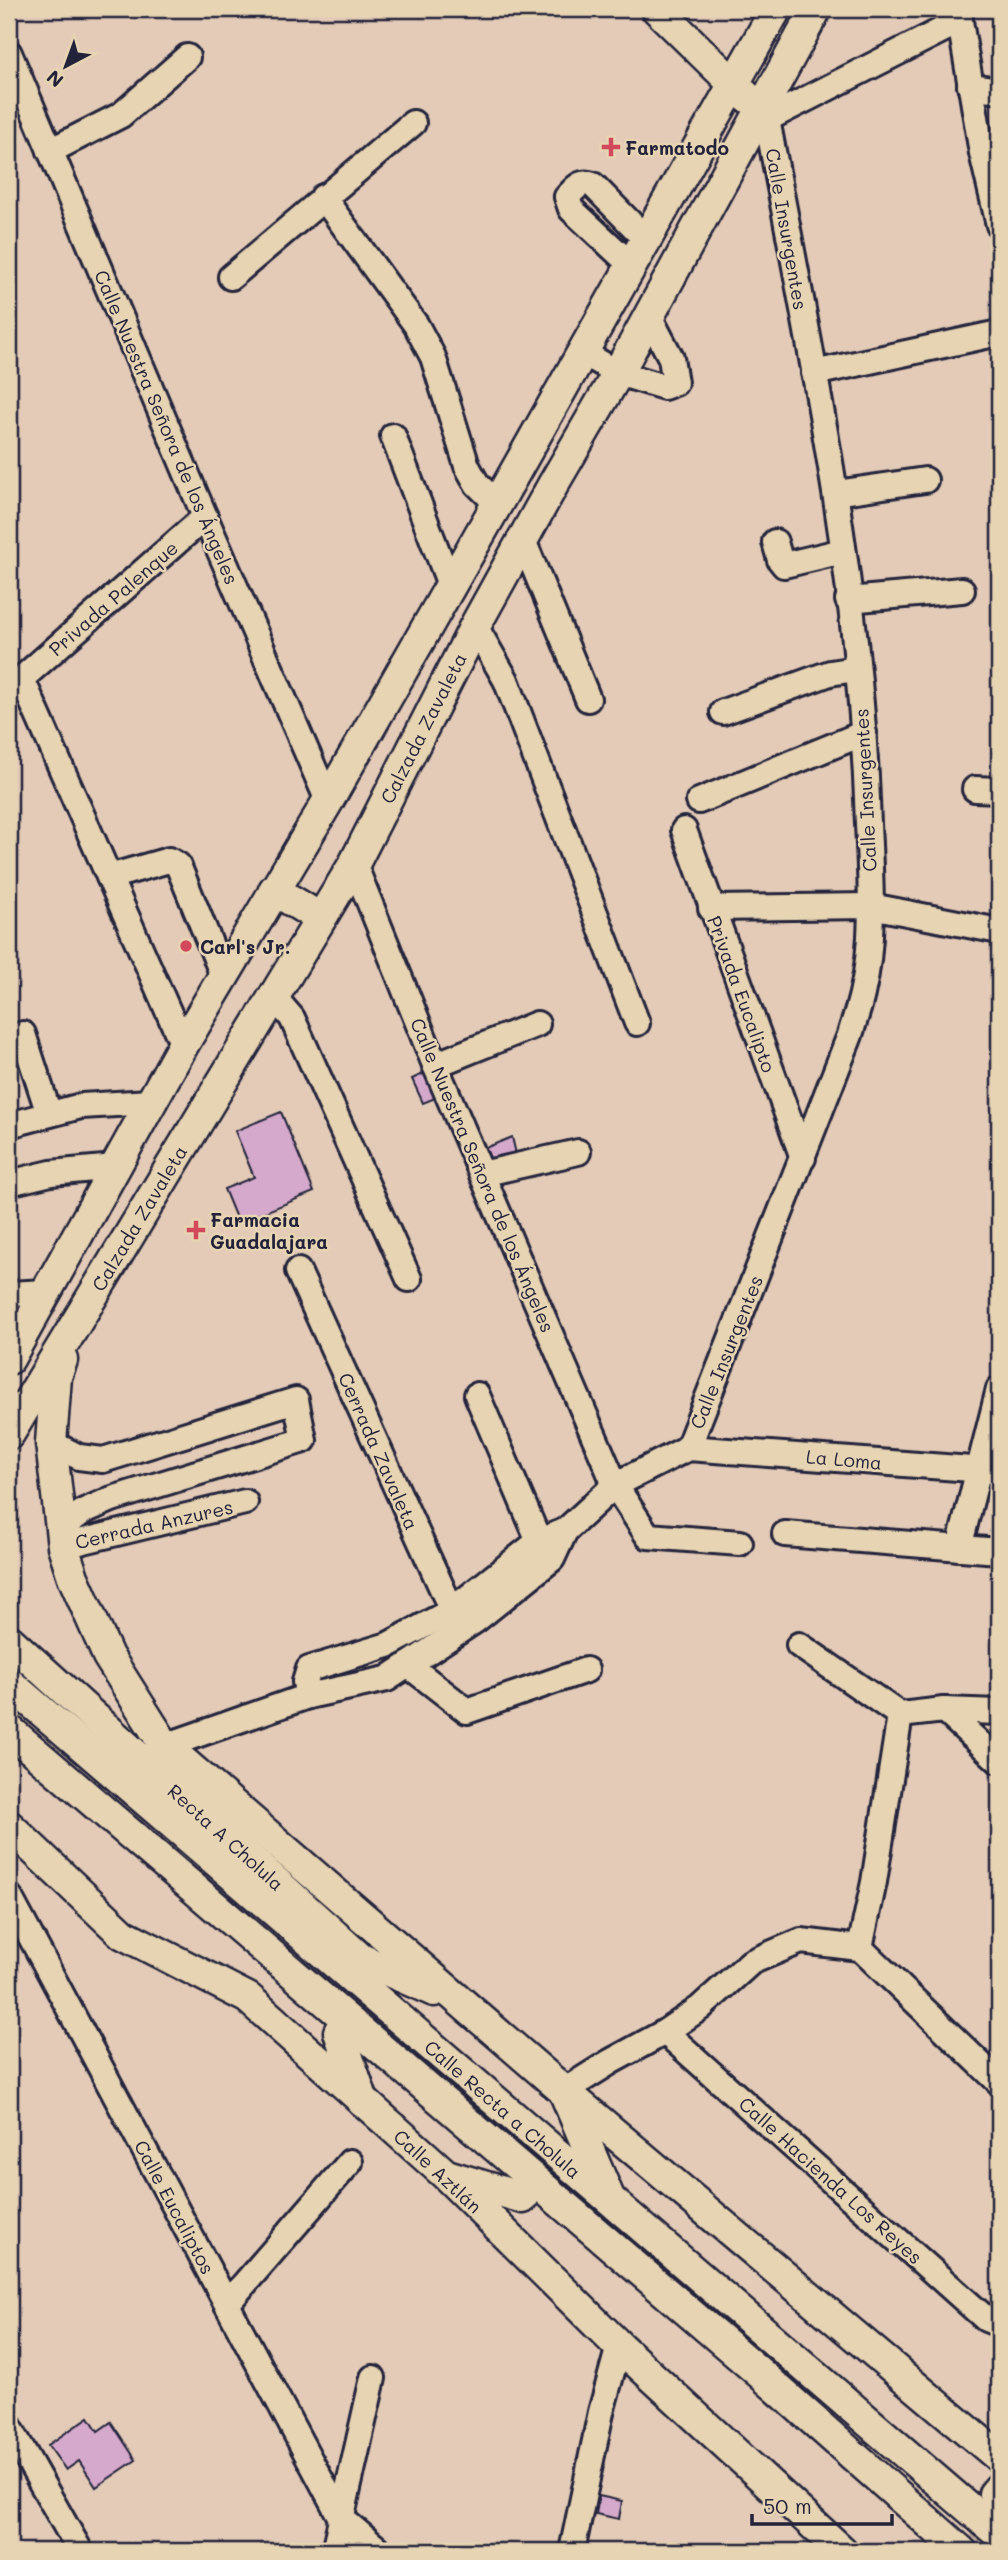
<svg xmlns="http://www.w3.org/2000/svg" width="1008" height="2560" viewBox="0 0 1008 2560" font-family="Mali,sans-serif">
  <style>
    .building { fill: #d5a9cc; stroke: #22223b; stroke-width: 2 }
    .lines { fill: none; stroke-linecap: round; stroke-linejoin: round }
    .major-tunnel { stroke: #bca99e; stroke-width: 30; stroke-dasharray: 30 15; stroke-linecap: butt }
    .minor-casing { stroke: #22223b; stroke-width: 30 }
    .major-casing { stroke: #22223b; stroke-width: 35 }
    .minor { stroke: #e7d4b2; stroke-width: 24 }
    .major { stroke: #e7d4b2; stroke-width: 30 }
    .poi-dot { fill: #d1495b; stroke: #e7d4b2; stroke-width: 2.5 }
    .labels { text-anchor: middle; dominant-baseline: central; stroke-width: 5; stroke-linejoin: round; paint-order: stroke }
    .poi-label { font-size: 19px; font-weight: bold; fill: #22223b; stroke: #e7d4b2; text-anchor: start }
    .street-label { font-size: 19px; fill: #22223b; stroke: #e7d4b2 }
  </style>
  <rect width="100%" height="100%" fill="#e3cbb7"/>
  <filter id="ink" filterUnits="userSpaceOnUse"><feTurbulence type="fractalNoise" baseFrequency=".0143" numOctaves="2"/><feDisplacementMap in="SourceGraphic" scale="14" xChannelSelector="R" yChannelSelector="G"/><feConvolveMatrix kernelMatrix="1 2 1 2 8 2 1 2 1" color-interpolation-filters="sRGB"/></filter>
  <g filter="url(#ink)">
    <g class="building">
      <polygon points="429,1071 440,1096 423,1103 412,1079"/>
      <polygon points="281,1112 314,1192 238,1223 224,1189 254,1177 235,1131"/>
      <polygon points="512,1137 516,1154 494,1167 485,1148"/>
      <polygon points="89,2417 98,2431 111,2422 136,2460 96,2487 79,2461 66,2470 48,2445"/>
      <polygon points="599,2496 622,2501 619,2519 596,2514"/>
      <polygon points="260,2545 293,2551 259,2551"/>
    </g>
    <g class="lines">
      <polyline class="major-tunnel" points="977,2551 999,2525"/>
      <defs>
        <g id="minor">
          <polyline points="960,9 960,21 982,153 999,225"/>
          <polyline points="9,53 205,517 328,801"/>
          <polyline points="970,86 999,90"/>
          <polyline points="767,119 960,21"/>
          <polyline points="50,151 121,115 187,57"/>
          <polyline points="323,197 416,325 433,357 467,466 477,484 497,504"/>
          <path d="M631,265L571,209L567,197C576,188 580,180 593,185L646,239"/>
          <polyline points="231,277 413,123"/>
          <polyline points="582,352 618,373 664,387 675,383 671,358 649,316"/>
          <polyline points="814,373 999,333"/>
          <polyline points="393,436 450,585"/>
          <polyline points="836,493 925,480"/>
          <polyline points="523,540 588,699"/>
          <polyline points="775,542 780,560 784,565 843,551"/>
          <polyline points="848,600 962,590"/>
          <polyline points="475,626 506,680 637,1023"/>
          <polyline points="22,679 183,1045"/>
          <polyline points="11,688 205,517"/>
          <polyline points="723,712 830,673 856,669"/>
          <polyline points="975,789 999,790"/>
          <polyline points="699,801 864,733"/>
          <polyline points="684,830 803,1158"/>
          <polyline points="354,864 435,1065 615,1485 648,1536 740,1543"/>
          <polyline points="109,877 169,860 178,865 224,978"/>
          <polyline points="711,908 871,906 999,931"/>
          <polyline points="274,997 292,1018 409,1279"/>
          <polyline points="23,1034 49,1114"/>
          <polyline points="435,1065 537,1024"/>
          <polyline points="9,1125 81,1106 151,1102"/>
          <polyline points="482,1174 578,1152"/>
          <polyline points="9,1183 51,1173 115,1167"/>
          <polyline points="298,1271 459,1626"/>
          <polyline points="9,1294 46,1292"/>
          <polyline points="477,1395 539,1541"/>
          <polyline points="51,1443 79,1457 103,1460 296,1400 304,1440 112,1499 84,1511 60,1529"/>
          <path d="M688,1448L850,1035C854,1021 859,1008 862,994C877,931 869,864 867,799C858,570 809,344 767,119L760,109"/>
          <polyline points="785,1534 999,1551"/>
          <polyline points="63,1546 245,1502"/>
          <polyline points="959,1548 999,1389"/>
          <polyline points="799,1645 900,1715"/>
          <polyline points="408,1665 467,1711 586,1670"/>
          <polyline points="308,1696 305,1682 309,1669 388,1645 451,1611 539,1541 565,1531 615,1485 688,1448 999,1471"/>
          <polyline points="944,1710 999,1761"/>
          <polyline points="900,1715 944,1710 999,1712"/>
          <polyline points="165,1746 308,1696 387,1679 476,1620 552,1559 565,1531"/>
          <polyline points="9,1896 341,2518 380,2551"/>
          <polyline points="860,1948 999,2082"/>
          <polyline points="665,2032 986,2319 999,2324"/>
          <polyline points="564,2091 610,2062 665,2032 700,2008 751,1962 801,1941 860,1948 874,1882 900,1715"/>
          <polyline points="227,2304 350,2162"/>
          <polyline points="9,2426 80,2551"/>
          <polyline points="334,2551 373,2378"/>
          <polyline points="572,2551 601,2412 619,2346"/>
        </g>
        <g id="major">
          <polyline points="657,9 747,97"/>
          <polyline points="274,890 320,918"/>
          <polyline points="9,1359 183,1045 328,801 497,504 776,9"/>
          <polyline points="62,1360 56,1377 51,1443 63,1546 73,1577 108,1656 165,1746 564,2091 999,2457"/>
          <polyline points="9,1434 354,864 475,626 554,483 618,373 816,9"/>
          <polyline points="9,1640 361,1959 434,1991"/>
          <polyline points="9,1683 999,2534"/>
          <polyline points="9,1730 761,2374 961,2551"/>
          <polyline points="9,1826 123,1934 248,1998 446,2175 619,2346 842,2551"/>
          <polyline points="339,2032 363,2101"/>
          <polyline points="566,2096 608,2195"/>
          <polyline points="450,2176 523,2198"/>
          <polyline points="994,2494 999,2488"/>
        </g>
      </defs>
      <use href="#minor" class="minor-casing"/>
      <use href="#major" class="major-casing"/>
      <use href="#minor" class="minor"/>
      <use href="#major" class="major"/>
    </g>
  </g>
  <g class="poi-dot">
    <path d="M607.5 136.5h7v7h7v7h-7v7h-7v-7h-7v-7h7z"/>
    <circle cx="186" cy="946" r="7"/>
    <path d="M192.5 1219.5h7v7h7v7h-7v7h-7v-7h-7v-7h7z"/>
  </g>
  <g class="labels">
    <g class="poi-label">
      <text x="625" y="147">Farmatodo</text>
      <text x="200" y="946">Carl's Jr.</text>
      <text x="210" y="1219">Farmacia<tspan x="210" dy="22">Guadalajara</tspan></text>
    </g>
    <g class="street-label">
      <text transform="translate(787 229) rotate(80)">Calle Insurgentes</text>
      <text transform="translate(167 427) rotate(67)">Calle Nuestra Señora de los Ángeles</text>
      <text transform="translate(113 598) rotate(-41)">Privada Palenque</text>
      <text transform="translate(423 728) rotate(-63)">Calzada Zavaleta</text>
      <text transform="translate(865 790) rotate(-93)">Calle Insurgentes</text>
      <text transform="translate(742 994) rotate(70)">Privada Eucalipto</text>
      <text transform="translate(483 1175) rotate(67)">Calle Nuestra Señora de los Ángeles</text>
      <text transform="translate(139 1218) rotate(-59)">Calzada Zavaleta</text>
      <text transform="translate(726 1352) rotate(-68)">Calle Insurgentes</text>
      <text transform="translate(379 1451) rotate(66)">Cerrada Zavaleta</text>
      <text transform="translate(844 1459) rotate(5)">La Loma</text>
      <text transform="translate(154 1524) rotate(-13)">Cerrada Anzures</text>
      <text transform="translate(226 1837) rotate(42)">Recta A Cholula</text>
      <text transform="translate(503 2109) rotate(41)">Calle Recta a Cholula</text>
      <text transform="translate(438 2171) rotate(43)">Calle Aztlán</text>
      <text transform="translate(831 2180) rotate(42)">Calle Hacienda Los Reyes</text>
      <text transform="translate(175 2207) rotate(62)">Calle Eucaliptos</text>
    </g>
  </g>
  <rect width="1008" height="2560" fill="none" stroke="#e7d4b2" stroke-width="35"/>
  <rect x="18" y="18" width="973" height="2525" fill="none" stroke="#22223b" stroke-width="2.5" filter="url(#ink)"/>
  <g transform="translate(66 66) rotate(221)" stroke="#e7d4b2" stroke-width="5" paint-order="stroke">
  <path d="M0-5L12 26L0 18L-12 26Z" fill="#22223b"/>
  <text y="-10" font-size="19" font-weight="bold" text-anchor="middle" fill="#22223b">N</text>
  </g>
  <path d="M752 2514v10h140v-10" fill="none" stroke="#22223b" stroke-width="3.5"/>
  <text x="763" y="2514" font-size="21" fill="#22223b" stroke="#e7d4b2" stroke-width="5" paint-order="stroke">50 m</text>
</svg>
